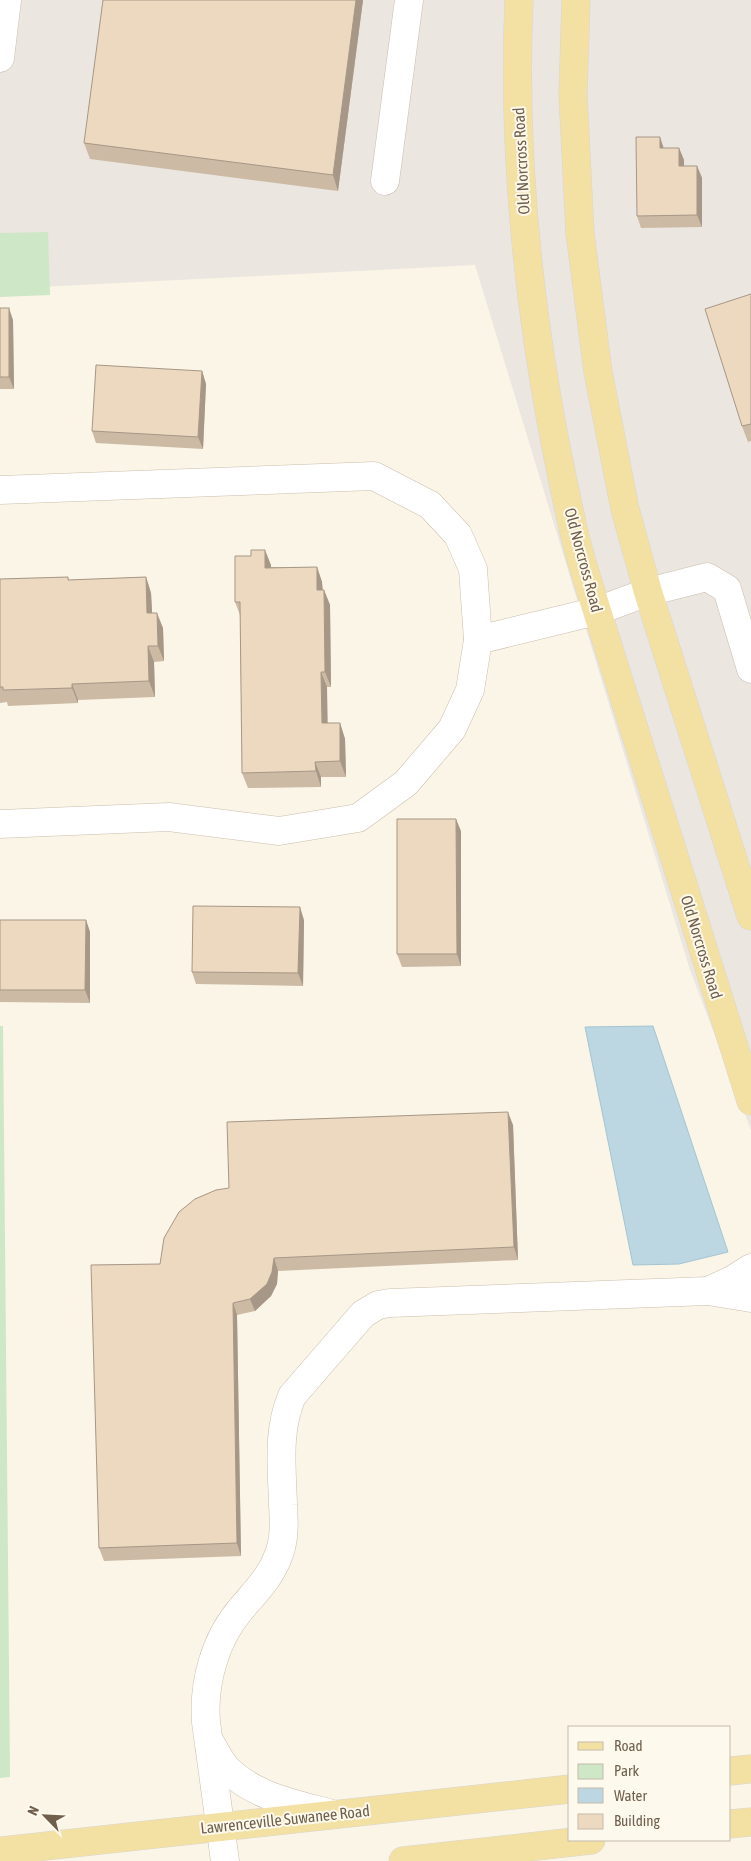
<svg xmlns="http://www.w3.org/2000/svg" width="751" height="1861" viewBox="0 0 751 1861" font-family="'Asap Condensed',sans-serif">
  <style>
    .industrial { fill: #ebe6e0 }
    .green { fill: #cee7c6 }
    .water { fill: #bcd7e2; stroke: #a3c5d3 }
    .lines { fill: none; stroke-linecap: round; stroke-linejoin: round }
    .minor-casing { stroke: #cbbead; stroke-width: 29 }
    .major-casing { stroke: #dad5d1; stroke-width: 29 }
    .minor { stroke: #fff; stroke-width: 28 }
    .major { stroke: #f3e1a4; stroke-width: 28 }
    .wall { fill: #ccbaa5 }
    .shaded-wall { fill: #a69786 }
    .building { fill: #edd8c0; stroke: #a69786 }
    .labels { text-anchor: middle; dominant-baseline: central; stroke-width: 4; stroke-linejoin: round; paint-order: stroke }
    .street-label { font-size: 16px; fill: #715f4d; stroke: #fdf9ec }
  </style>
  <rect width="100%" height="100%" fill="#faf5e6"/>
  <polygon class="industrial" points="0,0 751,0 751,1130 690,970 475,265 0,289"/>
  <g class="green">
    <polygon points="48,232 50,295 0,297 0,233"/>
    <polygon points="0,1026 3,1026 10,1777 0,1778"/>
  </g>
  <polygon class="water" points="653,1026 728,1252 679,1264 633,1265 585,1027"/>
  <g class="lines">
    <defs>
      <g id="minor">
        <polyline points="0,58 7,0"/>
        <polyline points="385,181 409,0"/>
        <polyline points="0,490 374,476 430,505 458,535 473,569 478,640 470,690 452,729 406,783 358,818 279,831 169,817 0,824"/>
        <polyline points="478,640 597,611 648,592 707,577 727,589 751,669"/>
        <polyline points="708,1291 732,1280 751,1268"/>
        <path d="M211,1744C216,1752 221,1763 228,1770C256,1797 296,1804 332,1814"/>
        <path d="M225,1861L206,1722C203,1683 215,1639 241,1609C256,1591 271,1577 279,1554C285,1538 284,1521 283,1505C282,1468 277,1431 292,1396L363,1314L378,1305L390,1303L708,1291L751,1298"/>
      </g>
      <g id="major">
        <path d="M519,0C511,179 534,358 574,532C580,559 589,585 597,611L751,1101"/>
        <polyline points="576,0 573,95 580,233 598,372 625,509 648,592 751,916"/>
        <polyline points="730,1771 751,1769"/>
        <polyline points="730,1824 751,1822"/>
        <polyline points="0,1851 570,1789"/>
        <polyline points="403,1861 591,1840"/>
      </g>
    </defs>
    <use href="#minor" class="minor-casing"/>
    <use href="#major" class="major-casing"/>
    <use href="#minor" class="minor"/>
    <use href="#major" class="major"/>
  </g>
  <g class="wall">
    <polygon points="363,0 338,191 90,159 84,143"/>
    <polygon points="664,148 679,148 684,160 684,166 697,166 702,178 702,227 641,228 637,216"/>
    <polygon points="751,294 751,441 748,442 742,426"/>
    <polygon points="0,308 13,320 14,389 0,389"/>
    <polygon points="202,371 206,384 203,449 96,443 92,431"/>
    <polygon points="271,565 271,567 317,567 322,582 323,590 324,590 330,605 331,687 327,687 327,723 340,723 345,739 346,777 321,777 321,787 248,788 242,773 240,615 235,602"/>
    <polygon points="68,577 69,580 146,577 151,593 152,613 163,628 164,661 154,662 155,697 78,700 78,703 8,706 7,702 0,703 0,579"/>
    <polygon points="461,831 461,966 402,967 397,954"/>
    <polygon points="0,920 86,920 90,932 90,1003 0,1002"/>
    <polygon points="304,920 303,986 196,984 192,972"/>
    <polygon points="513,1125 518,1260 278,1271 277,1284 271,1296 255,1311 237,1315 241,1556 104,1561 99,1548 160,1264 229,1188"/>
  </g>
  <g class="shaded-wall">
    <polygon points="356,0 363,0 338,191 333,175"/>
    <polygon points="660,137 664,149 660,148"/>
    <polygon points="679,148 684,160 684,178 679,166"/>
    <polygon points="697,166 702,178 702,227 697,215"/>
    <polygon points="9,308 13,320 14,389 9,377"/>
    <polygon points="202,371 206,384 203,449 198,437"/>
    <polygon points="265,550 271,565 271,583 265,568"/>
    <polygon points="317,567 322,582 323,605 317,590"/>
    <polygon points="146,577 151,593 153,629 147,613"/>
    <polygon points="324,590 330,605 331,687 325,672"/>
    <polygon points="157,613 163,628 164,661 158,646"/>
    <polygon points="148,646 154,662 155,697 149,681"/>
    <polygon points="321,672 327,687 328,739 322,723"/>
    <polygon points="72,684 78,700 78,703 72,688"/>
    <polygon points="340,723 345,739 346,777 340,761"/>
    <polygon points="315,762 321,777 321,787 316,771"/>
    <polygon points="456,819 461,831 461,966 457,954"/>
    <polygon points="300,907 304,920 303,986 298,973"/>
    <polygon points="86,920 90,932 90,1003 85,990"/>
    <polygon points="508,1112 513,1125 518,1260 514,1247"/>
    <polygon points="274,1258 278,1271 277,1284 271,1296 255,1311 250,1299"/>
    <polygon points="233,1303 237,1315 241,1556 237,1543"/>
  </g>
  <g class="building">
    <polygon points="103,0 356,0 333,175 84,143"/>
    <polygon points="636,137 660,137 660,148 679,148 679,166 697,166 697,215 637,216"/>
    <polygon points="751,294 751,424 742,426 705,309"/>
    <rect x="0" y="308" width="9" height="69"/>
    <polygon points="96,365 202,371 198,437 92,431"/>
    <polygon points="251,550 265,550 265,568 317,567 317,590 324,590 325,672 321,672 322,723 340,723 340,761 315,762 316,771 242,773 240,602 235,602 235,556 251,556"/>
    <polygon points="68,577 68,580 146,577 147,613 157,613 158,646 148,646 149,681 72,684 72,688 3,690 3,687 0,687 0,579"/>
    <polygon points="397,819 456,819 457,954 397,954"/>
    <polygon points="193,906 300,907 298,973 192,972"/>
    <polygon points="0,920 86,920 85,990 0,990"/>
    <polygon points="508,1112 514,1247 274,1258 272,1272 267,1284 250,1299 233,1303 237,1543 99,1548 91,1265 160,1264 164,1238 179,1212 195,1199 216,1190 229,1188 227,1122"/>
  </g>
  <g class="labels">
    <g class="street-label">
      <text transform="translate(521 161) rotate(-93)">Old Norcross Road</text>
      <text transform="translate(584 560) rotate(75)">Old Norcross Road</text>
      <text transform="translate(702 947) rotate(73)">Old Norcross Road</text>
      <text transform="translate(285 1819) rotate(-6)">Lawrenceville Suwanee Road</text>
    </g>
  </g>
  <rect x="568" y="1726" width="162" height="115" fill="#fdf9ec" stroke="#c5bbac"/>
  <rect x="578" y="1742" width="25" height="8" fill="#f3e1a4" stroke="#c5bbac"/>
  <text x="614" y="1751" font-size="15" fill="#715f4d">Road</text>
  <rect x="578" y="1764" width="25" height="15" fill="#cee7c6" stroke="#c5bbac"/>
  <text x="614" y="1776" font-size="15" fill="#715f4d">Park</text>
  <rect x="578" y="1788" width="25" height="15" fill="#bcd7e2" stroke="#c5bbac"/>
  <text x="614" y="1801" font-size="15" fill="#715f4d">Water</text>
  <rect x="578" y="1814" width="25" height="15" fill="#edd8c0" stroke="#c5bbac"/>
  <text x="614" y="1826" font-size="15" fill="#715f4d">Building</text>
  <g transform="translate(45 1816) rotate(294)" stroke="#fdf9ec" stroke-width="4" paint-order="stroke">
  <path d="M0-4L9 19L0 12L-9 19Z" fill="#715f4d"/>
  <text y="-8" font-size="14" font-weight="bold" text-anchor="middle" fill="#715f4d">N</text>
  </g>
</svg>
